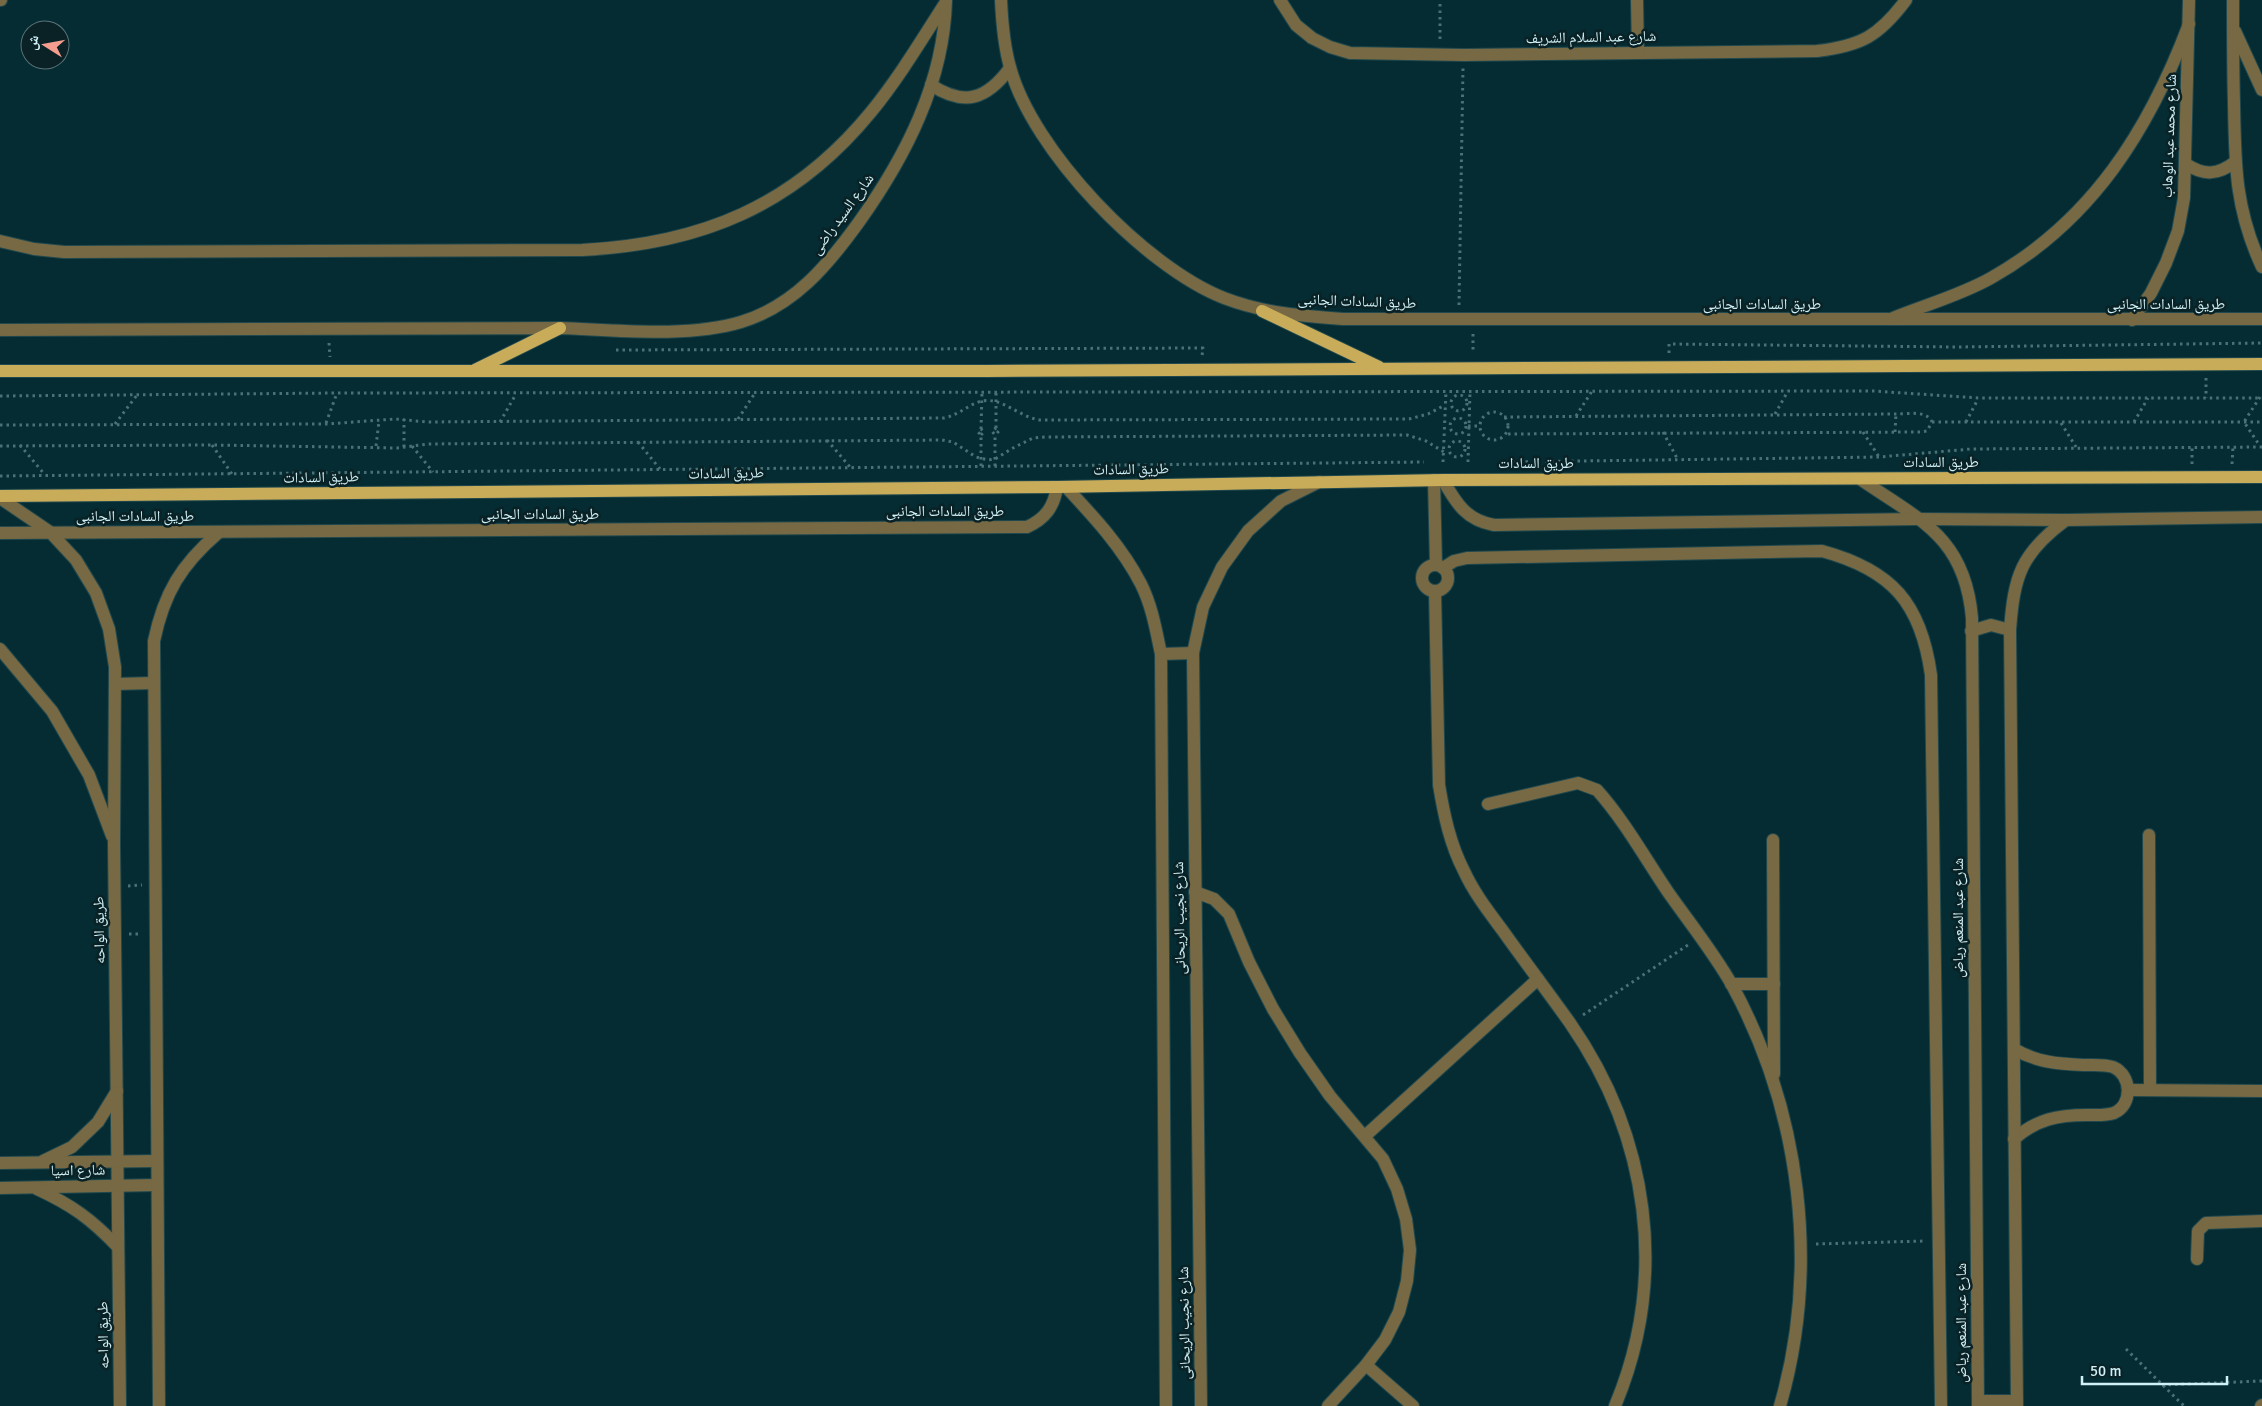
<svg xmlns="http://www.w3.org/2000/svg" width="2262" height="1406" viewBox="0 0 2262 1406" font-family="Signika,'Noto Naskh Arabic',sans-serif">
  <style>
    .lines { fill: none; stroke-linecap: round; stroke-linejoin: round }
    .minor-casing { stroke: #20484e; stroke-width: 14 }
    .major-casing { stroke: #20484e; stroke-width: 14 }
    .path { stroke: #4b7177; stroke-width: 3; stroke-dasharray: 2.5 4; stroke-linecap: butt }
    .minor { stroke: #776943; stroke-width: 12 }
    .major { stroke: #c9ac59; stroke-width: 12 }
    .labels { text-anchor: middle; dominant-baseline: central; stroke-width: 5; stroke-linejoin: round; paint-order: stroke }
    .street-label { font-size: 15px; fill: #cff1f7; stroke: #0a2125 }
  </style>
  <rect width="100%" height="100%" fill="#042c32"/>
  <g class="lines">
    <defs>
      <g id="minor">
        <polyline points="0,0 1,0"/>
        <path d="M1001,0C1002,22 1004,46 1010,67C1032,150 1145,267 1224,298C1263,313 1301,316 1343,319H2262"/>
        <path d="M1280,0L1296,25L1312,38L1330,47L1350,53L1464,55L1817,51C1861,46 1879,36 1906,0"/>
        <polyline points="1637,0 1638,53"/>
        <path d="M2233,0C2233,34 2233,69 2234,103C2235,165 2235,209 2262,267"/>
        <polyline points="2235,31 2262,90"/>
        <path d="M931,85C965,107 987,99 1010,68"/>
        <path d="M2186,164C2204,176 2218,175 2235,162"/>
        <path d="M0,241L34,249L64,252L582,250C701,244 794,206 871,112C898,79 921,41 944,5"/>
        <path d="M1893,318C1925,305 1961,295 1991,278C2092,221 2149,130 2189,24"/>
        <polyline points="2132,320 2151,293 2166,263 2178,231 2184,198 2189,0"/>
        <path d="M0,330L560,328C615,330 688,338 741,322C794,306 828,265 859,222C906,156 944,82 946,0"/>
        <path d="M1860,479C1920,520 1965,537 1972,618L1978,1406"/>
        <polyline points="1434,480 1436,565"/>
        <path d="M1443,480C1456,503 1466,520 1494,525L1917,519L2066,520L2262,517"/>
        <path d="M1066,487C1094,517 1122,547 1141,584C1152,606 1156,630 1161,654L1166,1406"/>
        <polyline points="0,498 50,532 76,560 96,593 109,629 115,667 114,844 120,1406"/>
        <path d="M0,533L1027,527C1045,519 1054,507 1057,487"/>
        <circle cx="1435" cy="578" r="13"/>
        <path d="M1443,568L1454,561L1467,558L1822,551C1892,570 1921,603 1931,675L1941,1406"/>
        <path d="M1435,591L1439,785C1444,815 1450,844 1464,871C1474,893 1489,912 1503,931C1525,962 1548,992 1570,1023C1649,1137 1669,1277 1615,1406"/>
        <polyline points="1971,631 1991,625 2010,630"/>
        <polyline points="0,649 52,711 89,775 112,836"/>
        <polyline points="1161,654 1193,653"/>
        <polyline points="115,684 153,683"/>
        <path d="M1488,804L1578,783L1597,790C1624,820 1645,858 1668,892C1689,922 1714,953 1732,985C1801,1112 1820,1267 1780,1406"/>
        <polyline points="2149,835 2150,1090"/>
        <polyline points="1773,840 1774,1074"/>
        <polyline points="1195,892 1214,899 1229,914 1249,962 1273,1009 1300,1053 1330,1096 1383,1159 1397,1189 1406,1219 1410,1250 1407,1281 1399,1312 1385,1340 1366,1365 1328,1406"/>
        <polyline points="1731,984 1774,984"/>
        <path d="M2014,1049C2036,1062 2058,1064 2083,1065C2093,1065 2105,1064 2113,1067C2132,1075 2133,1105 2114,1113C2105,1116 2096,1115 2087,1115C2058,1115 2037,1119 2014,1139"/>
        <polyline points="2128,1090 2262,1091"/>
        <polyline points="1365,1136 1538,979"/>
        <polyline points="43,1161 72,1147 98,1122 117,1091"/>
        <polyline points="0,1163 157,1161"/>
        <polyline points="0,1188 157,1185"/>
        <path d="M37,1189C72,1205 91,1219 118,1247"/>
        <polyline points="2197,1259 2198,1231 2206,1223 2262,1221"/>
        <polyline points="1366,1365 1413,1406"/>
        <polyline points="1978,1401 2017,1401"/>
        <path d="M159,1406L154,641C164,593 181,565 218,533"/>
        <polyline points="1201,1406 1193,653 1203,607 1222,567 1248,531 1281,501 1319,482"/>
        <path d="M2017,1406L2010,630C2014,576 2021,553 2066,520"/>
        <polyline points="2261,1406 2262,1405"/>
      </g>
      <g id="major">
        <polyline points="1262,311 1379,367"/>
        <polyline points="475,370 560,328"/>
        <polyline points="0,371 986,371 2262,364"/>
        <polyline points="0,496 1057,487 1443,480 2262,477"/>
      </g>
    </defs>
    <use href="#minor" class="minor-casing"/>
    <use href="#major" class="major-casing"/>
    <g class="path">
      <polyline points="1440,39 1440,0"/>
      <polyline points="1459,305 1463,68"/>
      <polyline points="1473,334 1473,353"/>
      <polyline points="329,343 330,357"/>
      <polyline points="616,350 1203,348 1202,356"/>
      <polyline points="1669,353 1669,344 1957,347 2262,343"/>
      <polyline points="2206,378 2206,398"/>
      <circle cx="1459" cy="403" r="8"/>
      <polyline points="0,396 337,393 1873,391 1979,398 2262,398"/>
      <polyline points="2260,397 2244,422 2260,446"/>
      <circle cx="1494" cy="426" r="14"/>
      <polyline points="1775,414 1788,391"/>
      <polyline points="1576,416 1592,391"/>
      <path d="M1504,417L1896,414C1908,414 1927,410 1932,422L1927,431L1921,432L1505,434"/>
      <circle cx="1458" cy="426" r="8"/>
      <polyline points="738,419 755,393"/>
      <polyline points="500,422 516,394"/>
      <polyline points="1932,422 2262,422"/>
      <polyline points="1966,422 1978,399"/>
      <polyline points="2134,422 2148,398"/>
      <polyline points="326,423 337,393"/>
      <polyline points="2061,423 2076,447"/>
      <polyline points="115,424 137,395"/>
      <path d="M0,425L326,424L395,419L427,422L944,418C959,415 969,404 982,401C1002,397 1019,417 1040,420L1409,419L1428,414L1445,405"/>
      <polyline points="1468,426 1480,426"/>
      <polyline points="996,428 996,392"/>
      <polyline points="981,429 982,392"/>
      <polyline points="1663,432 1678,460"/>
      <polyline points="1863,432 1879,457"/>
      <polyline points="1895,432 1896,414"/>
      <polyline points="981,435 984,432 981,429 978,432 981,435 981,467"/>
      <polyline points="827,440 850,467"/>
      <circle cx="1457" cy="449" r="8"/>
      <polyline points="638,442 660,469"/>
      <polyline points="20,445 45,475"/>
      <polyline points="212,445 232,474"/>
      <polyline points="0,446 212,445 397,448 428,444 942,440 953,442 976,457 988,460 995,459 1013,448 1033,438 1045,437 1407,435 1426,441 1444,452"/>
      <polyline points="376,446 379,421"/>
      <polyline points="412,446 433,472"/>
      <polyline points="404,447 404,419"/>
      <polyline points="1443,462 1446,391"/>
      <polyline points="1468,462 1470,391"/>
      <polyline points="1506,462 1879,457 1971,449 2262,447"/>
      <polyline points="2192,464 2192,447"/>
      <polyline points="2232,464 2233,447"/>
      <polyline points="995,466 995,435 992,431 996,428 999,431 995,435"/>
      <polyline points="0,476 1424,462"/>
      <polyline points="128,886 142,885"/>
      <polyline points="129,934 142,934"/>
      <polyline points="1583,1015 1688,945"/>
      <polyline points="1816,1244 1925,1241"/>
      <polyline points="2126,1349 2184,1406"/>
      <polyline points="2162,1385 2262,1381"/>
    </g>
    <use href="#minor" class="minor"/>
    <use href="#major" class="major"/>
  </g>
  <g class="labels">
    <g class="street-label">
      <text transform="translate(1591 37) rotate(-1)">شارع عبد السلام الشريف</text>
      <text transform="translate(2169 136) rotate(-88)">شارع محمد عبد الوهاب</text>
      <text transform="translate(842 214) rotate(-54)">شارع السيد راضى</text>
      <text transform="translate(1357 301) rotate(2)">طريق السادات الجانبى</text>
      <text x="1762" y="304">طريق السادات الجانبى</text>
      <text x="2166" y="304">طريق السادات الجانبى</text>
      <text x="1941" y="462">طريق السادات</text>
      <text x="1536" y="463">طريق السادات</text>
      <text transform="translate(1131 469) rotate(-1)">طريق السادات</text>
      <text transform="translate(726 473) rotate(-1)">طريق السادات</text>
      <text transform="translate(321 477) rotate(-1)">طريق السادات</text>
      <text x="945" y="511">طريق السادات الجانبى</text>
      <text x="540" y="514">طريق السادات الجانبى</text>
      <text x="135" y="516">طريق السادات الجانبى</text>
      <text transform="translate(1179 918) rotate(-91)">شارع نجيب الريحانى</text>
      <text transform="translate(1958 918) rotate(-90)">شارع عبد المنعم رياض</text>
      <text transform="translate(99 930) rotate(-91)">طريق الواحه</text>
      <text transform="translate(78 1170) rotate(-1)">شارع اسيا</text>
      <text transform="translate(1184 1323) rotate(-91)">شارع نجيب الريحانى</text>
      <text transform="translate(1961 1323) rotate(-90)">شارع عبد المنعم رياض</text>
      <text transform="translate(103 1335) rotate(-91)">طريق الواحه</text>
    </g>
  </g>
  <g transform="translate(45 45) rotate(281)"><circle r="24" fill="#0a2125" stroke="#597479"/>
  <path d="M0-4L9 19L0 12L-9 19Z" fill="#f59d8e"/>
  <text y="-8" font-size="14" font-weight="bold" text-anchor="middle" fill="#cff1f7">ش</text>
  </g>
  <path d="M2082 1376v8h145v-8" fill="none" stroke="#cff1f7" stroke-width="2.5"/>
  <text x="2090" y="1376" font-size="15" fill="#cff1f7" stroke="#0a2125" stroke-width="4" paint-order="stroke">50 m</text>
</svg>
